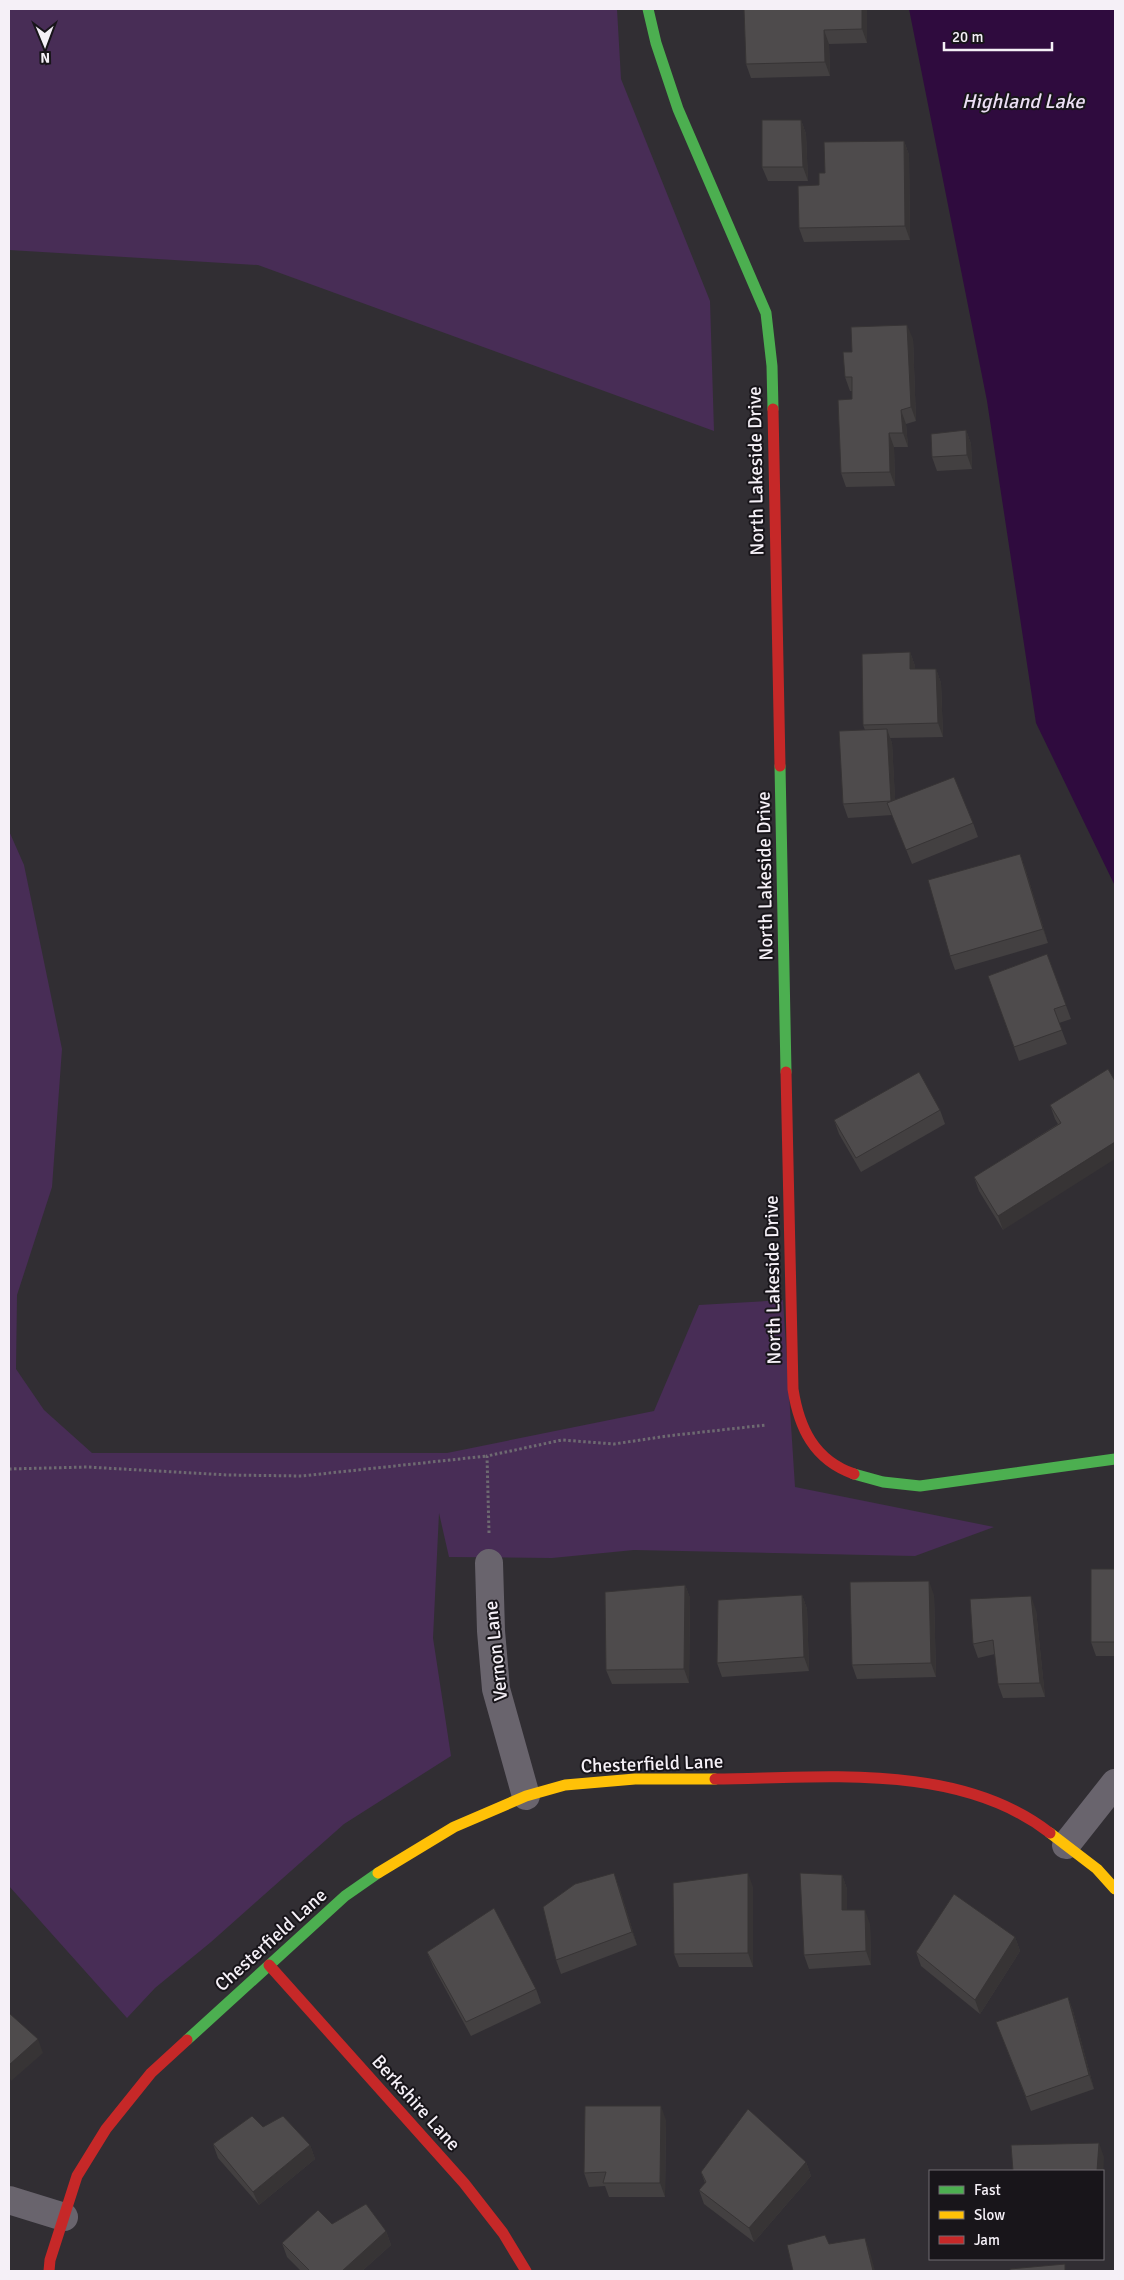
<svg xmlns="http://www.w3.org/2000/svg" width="1124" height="2280" viewBox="0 0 1124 2280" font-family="Signika,sans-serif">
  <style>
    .green { fill: #482d56 }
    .water { fill: #2f0b3e }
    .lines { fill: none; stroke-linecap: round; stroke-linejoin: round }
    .path { stroke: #6e6a71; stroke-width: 3; stroke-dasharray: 2.5 2.5; stroke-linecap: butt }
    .street { stroke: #69646d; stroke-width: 28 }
    .fast { stroke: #4caf50; stroke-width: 11 }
    .slow { stroke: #ffc107; stroke-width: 11 }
    .jam { stroke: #c62828; stroke-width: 11 }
    .wall { fill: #434041 }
    .shaded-wall { fill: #373435 }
    .building { fill: #4e4b4c; stroke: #373435 }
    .labels { text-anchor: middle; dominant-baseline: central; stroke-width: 4; stroke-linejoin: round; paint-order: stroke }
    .street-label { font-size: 19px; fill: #f5f0f7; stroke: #18151a }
    .water-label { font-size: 20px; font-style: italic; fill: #ecdff4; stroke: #18151a }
  </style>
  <rect width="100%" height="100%" fill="#312e33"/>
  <g class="green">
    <polygon points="9,9 617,9 621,79 710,301 714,431 258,265 9,250"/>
    <polygon points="9,831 24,865 62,1049 52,1187 17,1295 16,1369 44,1410 92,1453 447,1453 654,1411 699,1305 783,1300 795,1487 994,1527 915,1556 634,1550 552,1558 449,1557 439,1513 433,1638 451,1756 344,1824 211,1942 155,1988 127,2018 9,1886"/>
  </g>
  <polygon class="water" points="909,9 1115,9 1115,886 1036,723 987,401"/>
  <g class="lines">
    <g class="path">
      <polyline points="9,1469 87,1467 228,1475 302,1476 487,1456"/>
      <polyline points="489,1533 487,1456 562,1440 614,1444 667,1436 766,1425"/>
    </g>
    <g class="street">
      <polyline points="489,1563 491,1631 496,1689 526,1796"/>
      <polyline points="1066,1845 1115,1783"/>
      <polyline points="9,2200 64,2217"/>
    </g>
    <g class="fast">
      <polyline points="648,9 656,43 678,109 766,313 772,366 773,409"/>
      <polyline points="780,766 786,1072"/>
      <polyline points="854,1474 883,1482 920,1486 1115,1459"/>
      <polyline points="187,2040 345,1896 378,1873"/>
    </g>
    <g class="slow">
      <polyline points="1050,1833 1097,1869 1115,1889"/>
      <polyline points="378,1873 454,1827 526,1796 565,1785 635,1779 715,1779"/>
    </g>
    <g class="jam">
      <polyline points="773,409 780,766"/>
      <path d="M786,1072L793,1389C799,1428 814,1460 854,1474"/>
      <path d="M715,1779C825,1778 959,1762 1050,1833"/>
      <polyline points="269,1965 464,2183 503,2233 526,2271"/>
      <polyline points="49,2271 50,2260 77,2176 106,2129 151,2073 187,2040"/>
    </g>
  </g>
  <g class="wall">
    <polygon points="867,9 867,43 829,44 830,76 751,78 746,64"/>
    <polygon points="801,120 806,134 808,181 768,181 762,167"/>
    <polygon points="904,141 909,155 910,240 804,242 799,228 825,173"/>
    <polygon points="913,339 916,421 906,424 908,447 894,447 895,486 846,487 841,473 852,399 852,391 850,391 845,377 852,352"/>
    <polygon points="966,430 971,444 972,469 937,471 932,457"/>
    <polygon points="910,652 915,666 915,669 936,669 941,683 943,737 890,738 892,743 895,800 973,823 978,837 912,864 892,815 848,818 843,804 865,730 863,725"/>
    <polygon points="1020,854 1025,868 1048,943 955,970 950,956"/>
    <polygon points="1047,954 1071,1019 1059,1023 1067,1044 1019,1061 988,976"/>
    <polygon points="1115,1081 1003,1230 979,1191 974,1177 1058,1124 1055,1119 1050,1105"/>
    <polygon points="940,1110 945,1124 861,1172 839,1134 834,1120"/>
    <polygon points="1115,1569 1115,1656 1096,1656 1091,1642"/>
    <polygon points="685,1585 690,1598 689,1683 612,1684 606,1670"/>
    <polygon points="802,1595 807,1609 809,1671 722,1677 717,1663"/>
    <polygon points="934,1595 936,1677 857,1679 852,1665"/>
    <polygon points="1036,1610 1045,1697 1003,1698 998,1684 995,1654 978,1658 973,1644"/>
    <polygon points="842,1875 847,1889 847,1910 870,1924 871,1965 809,1969 804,1955"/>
    <polygon points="619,1887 637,1945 561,1974 556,1960"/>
    <polygon points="753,1887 753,1967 679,1967 674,1954"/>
    <polygon points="1015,1937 1020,1951 980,2014 921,1966 916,1952"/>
    <polygon points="427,1952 536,1989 541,2003 471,2036 433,1966"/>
    <polygon points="1068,1997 1073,2011 1094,2089 1031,2111 996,2022"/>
    <polygon points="666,2120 665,2197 609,2197 605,2186 589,2187 584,2173"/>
    <polygon points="263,2127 310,2145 315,2159 259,2205 218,2158 213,2144"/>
    <polygon points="806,2162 811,2176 754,2242 704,2204 699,2190 705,2183 701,2172"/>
    <polygon points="332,2224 386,2231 391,2245 362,2271 301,2271 287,2257 282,2243"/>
  </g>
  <g class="shaded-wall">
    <polygon points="862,9 867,9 867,43 862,29"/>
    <polygon points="824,30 829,44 830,76 825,62"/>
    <polygon points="801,120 806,134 808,181 803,167"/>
    <polygon points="904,141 909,155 910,240 905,226"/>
    <polygon points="907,325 913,339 916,421 911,407"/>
    <polygon points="901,410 906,424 908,447 903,433"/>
    <polygon points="966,430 971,444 972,469 967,455"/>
    <polygon points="889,433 894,447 895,486 890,472"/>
    <polygon points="910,652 915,666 915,683 910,669"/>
    <polygon points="936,669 941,683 943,737 938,723"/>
    <polygon points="887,729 892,743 896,815 891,801"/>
    <polygon points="1020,854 1025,868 1048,943 1043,929"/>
    <polygon points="1115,1142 1115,1159 1003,1230 998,1216"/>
    <polygon points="929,1581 934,1595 936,1677 931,1663"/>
    <polygon points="685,1585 690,1598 689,1683 684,1669"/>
    <polygon points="802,1595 807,1609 809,1671 804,1657"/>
    <polygon points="1031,1596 1036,1610 1045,1697 1040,1683"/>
    <polygon points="614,1873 619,1887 637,1945 632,1932"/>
    <polygon points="748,1873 753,1887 753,1967 748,1953"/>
    <polygon points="842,1875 847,1889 847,1924 842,1910"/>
    <polygon points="865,1910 870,1924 871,1965 866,1951"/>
    <polygon points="1015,1937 1020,1951 980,2014 975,2000"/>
    <polygon points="1068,1997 1073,2011 1094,2089 1089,2075"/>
    <polygon points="38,2039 43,2053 11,2081 9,2076 9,2065"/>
    <polygon points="661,2106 666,2120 665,2197 660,2183"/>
    <polygon points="1099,2143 1104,2157 1103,2180 1103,2171 1097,2171"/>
    <polygon points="310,2145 315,2159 259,2205 253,2192"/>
    <polygon points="806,2162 811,2176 754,2242 749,2228"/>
    <polygon points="386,2231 391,2245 362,2271 342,2271"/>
    <polygon points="865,2238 870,2252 875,2271 873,2271"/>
  </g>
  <g class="building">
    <polygon points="744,9 862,9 862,29 824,30 825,62 746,64"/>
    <polygon points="762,120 801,120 803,167 762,167"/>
    <polygon points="904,141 905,226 799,228 798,186 819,185 819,173 825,173 824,142"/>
    <polygon points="907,325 911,407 901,410 903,433 889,433 890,472 841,473 838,400 852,399 852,377 845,377 843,352 852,352 851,327"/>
    <polygon points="966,430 967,455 932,457 931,434"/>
    <polygon points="910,652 910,669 936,669 938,723 863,725 862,654"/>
    <polygon points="887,729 891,801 843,804 839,731"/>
    <polygon points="954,777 973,823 906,850 887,803"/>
    <polygon points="1020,854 1043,929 950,956 928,880"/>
    <polygon points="1047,954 1066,1005 1054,1009 1062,1030 1014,1047 988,976"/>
    <polygon points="1108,1069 1115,1081 1115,1142 998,1216 974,1177 1061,1123 1050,1105"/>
    <polygon points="919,1072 940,1110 856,1158 834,1120"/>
    <rect x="1091" y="1569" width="24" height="73"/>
    <polygon points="929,1581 931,1663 852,1665 850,1582"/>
    <polygon points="685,1585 684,1669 606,1670 605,1592"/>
    <polygon points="802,1595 804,1657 717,1663 718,1600"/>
    <polygon points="1031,1596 1040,1683 998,1684 993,1640 973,1644 970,1599"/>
    <polygon points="614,1873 632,1932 556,1960 543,1907 575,1884"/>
    <polygon points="748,1873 748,1953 674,1954 673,1883"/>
    <polygon points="800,1873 842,1875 842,1910 865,1910 866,1951 804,1955"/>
    <polygon points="954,1894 1015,1937 975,2000 916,1952"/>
    <polygon points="494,1908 536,1989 466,2022 427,1952"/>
    <polygon points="1068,1997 1089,2075 1026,2097 996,2022"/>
    <polygon points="9,2013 38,2039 9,2065"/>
    <polygon points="585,2106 661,2106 660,2183 603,2183 606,2172 584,2173"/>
    <polygon points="748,2109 806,2162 749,2228 699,2190 706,2182 701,2172"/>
    <polygon points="252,2116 263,2127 283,2116 310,2145 253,2192 213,2144"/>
    <polygon points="1099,2143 1097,2171 1013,2171 1011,2145"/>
    <polygon points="366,2204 386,2231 342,2271 310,2271 282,2243 318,2210 332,2224"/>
    <polygon points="825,2235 829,2244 865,2238 873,2271 793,2271 787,2245"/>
    <polygon points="1065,2264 1065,2271 1010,2271 1010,2269"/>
  </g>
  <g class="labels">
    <g class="street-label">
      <text transform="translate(756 471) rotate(-91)">North Lakeside Drive</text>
      <text transform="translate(765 876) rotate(-91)">North Lakeside Drive</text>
      <text transform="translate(773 1280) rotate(-91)">North Lakeside Drive</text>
      <text transform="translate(496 1651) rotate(-96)">Vernon Lane</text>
      <text transform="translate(652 1764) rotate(-2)">Chesterfield Lane</text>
      <text transform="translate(271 1940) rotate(-42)">Chesterfield Lane</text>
      <text transform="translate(416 2103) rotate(48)">Berkshire Lane</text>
    </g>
    <g class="water-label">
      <text x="1023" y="101">Highland Lake</text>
    </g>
  </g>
  <rect width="1124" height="2280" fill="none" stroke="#f5f0f7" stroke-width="20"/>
  <rect x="929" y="2170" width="175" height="90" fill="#18151a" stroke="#706d72"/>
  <rect x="939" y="2186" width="25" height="8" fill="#4caf50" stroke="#706d72"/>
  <text x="974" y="2195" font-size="15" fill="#f5f0f7">Fast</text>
  <rect x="939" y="2211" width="25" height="8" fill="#ffc107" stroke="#706d72"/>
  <text x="974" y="2220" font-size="15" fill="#f5f0f7">Slow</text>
  <rect x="939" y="2236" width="25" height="8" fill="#c62828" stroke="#706d72"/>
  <text x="974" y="2245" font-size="15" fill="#f5f0f7">Jam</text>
  <g transform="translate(45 45) rotate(179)" stroke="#18151a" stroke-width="4" paint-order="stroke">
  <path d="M0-4L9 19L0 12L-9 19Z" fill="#f5f0f7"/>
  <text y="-8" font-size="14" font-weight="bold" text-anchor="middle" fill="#f5f0f7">N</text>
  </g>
  <path d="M944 42v8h108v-8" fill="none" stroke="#f5f0f7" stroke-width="2.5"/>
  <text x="952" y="42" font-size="15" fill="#f5f0f7" stroke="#18151a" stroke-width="4" paint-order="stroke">20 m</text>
</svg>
